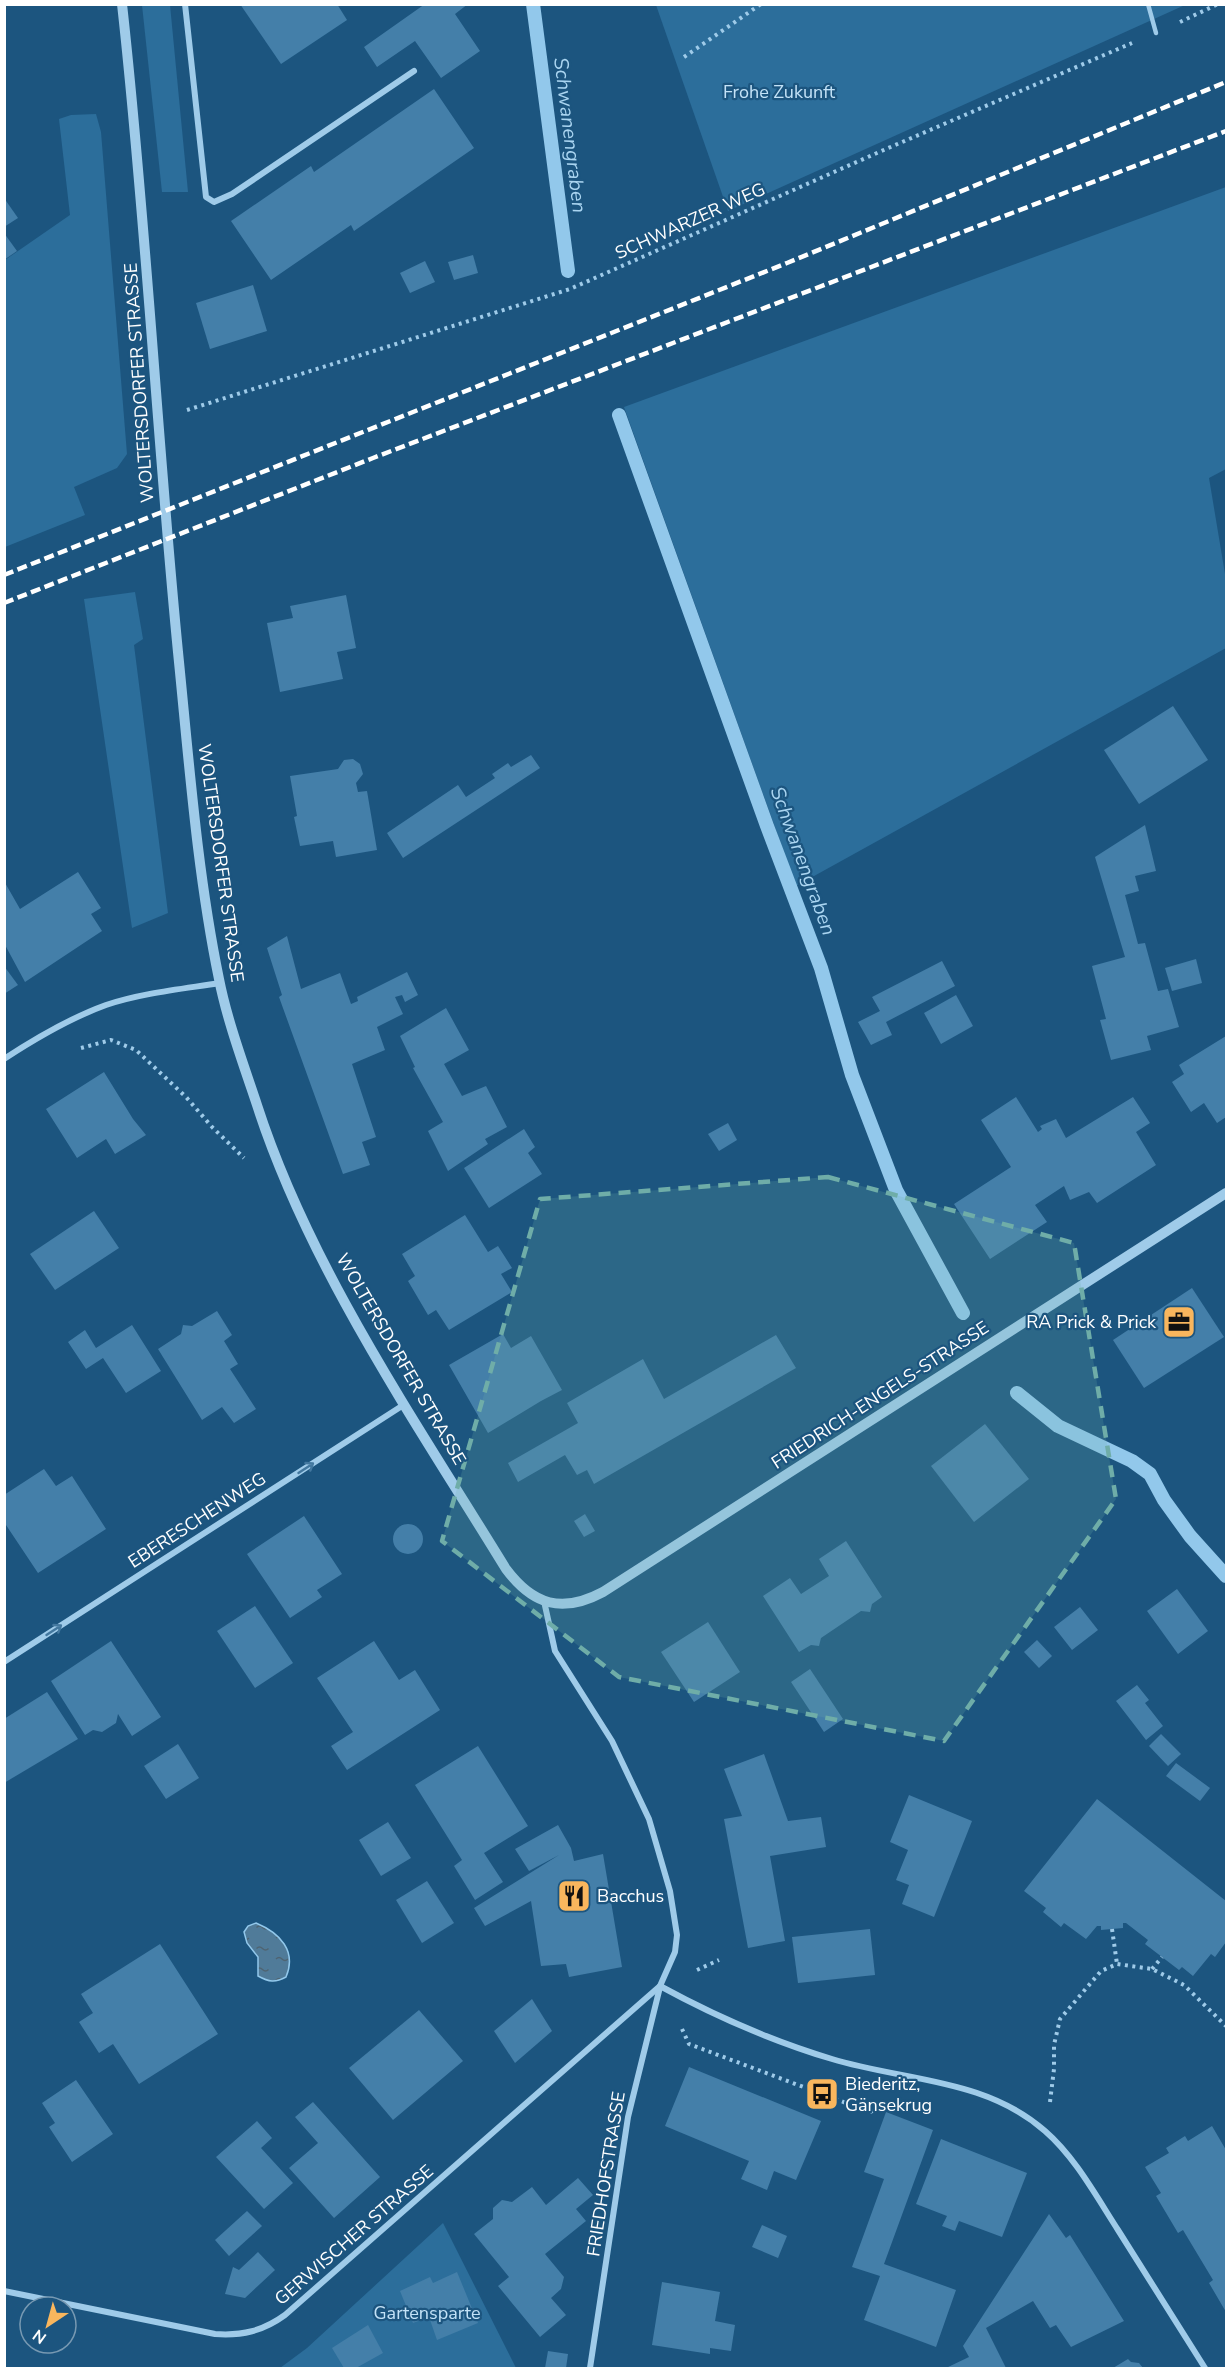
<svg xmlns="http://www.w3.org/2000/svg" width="1231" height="2373" viewBox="0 0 1231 2373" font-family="'Nunito Sans',sans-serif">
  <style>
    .green { fill: #2c6e9b }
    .water { fill: url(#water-ripples); stroke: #92c8eb; stroke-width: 1.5 }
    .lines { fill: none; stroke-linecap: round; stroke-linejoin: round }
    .stream { stroke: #92c8eb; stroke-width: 14 }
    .building { fill: #447fa9 }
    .path { stroke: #9fcbe9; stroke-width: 4; stroke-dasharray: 3 4.5; stroke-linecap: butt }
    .service { stroke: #9fcbe9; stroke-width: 4.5 }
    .minor { stroke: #9fcbe9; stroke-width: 6 }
    .tertiary { stroke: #9fcbe9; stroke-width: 10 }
    .rail { stroke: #fff; stroke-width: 4.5; stroke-dasharray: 10 4.5; stroke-linecap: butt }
    .oneway { stroke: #43789f }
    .marked { fill: #6fada8; fill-opacity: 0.2; stroke: #6fada8; stroke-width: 4.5; stroke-dasharray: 12 8; stroke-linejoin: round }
    .labels { text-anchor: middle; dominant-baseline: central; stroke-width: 4.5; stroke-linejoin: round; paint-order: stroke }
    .park-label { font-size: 18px; fill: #c3e2f7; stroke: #1c557f }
    .street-label { font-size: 18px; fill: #fff; stroke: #1c557f }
    .poi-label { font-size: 18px; fill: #fff; stroke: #1c557f; text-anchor: start }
    .water-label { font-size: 20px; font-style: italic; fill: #aad5f1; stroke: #1c557f }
  </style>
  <defs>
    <pattern id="water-ripples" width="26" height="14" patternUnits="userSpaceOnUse" patternTransform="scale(1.5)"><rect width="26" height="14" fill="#507b99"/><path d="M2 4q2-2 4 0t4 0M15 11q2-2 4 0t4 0" fill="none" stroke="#4e6472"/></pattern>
  </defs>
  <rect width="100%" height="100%" fill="#1c557f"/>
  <g class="green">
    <polygon points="142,5 170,5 188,192 162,192"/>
    <polygon points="656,5 1185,5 728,211"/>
    <polygon points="96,114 101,132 127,454 117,468 74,487 85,515 5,547 5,260 70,215 59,119 71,115"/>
    <polygon points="1226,187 1226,469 1209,478 1226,580 1226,648 796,886 624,407"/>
    <polygon points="135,592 143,639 134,645 168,913 132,928 84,599"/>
    <polygon points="443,2223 516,2368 280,2368 307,2348"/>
  </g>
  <path class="water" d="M256,1923C280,1933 297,1951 286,1977C275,1983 269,1982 258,1976V1957L247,1943L244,1932L248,1926Z"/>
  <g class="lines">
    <g class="stream">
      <polyline points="533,4 568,271"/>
      <polyline points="619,415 767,826 821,968 852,1075 896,1190 963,1313"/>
      <polyline points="1017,1393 1058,1426 1132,1461 1150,1474 1164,1500 1190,1536 1226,1576"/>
    </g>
  </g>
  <g class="building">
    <polygon points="240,4 337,4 347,20 281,64"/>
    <polygon points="425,4 468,4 455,14 480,51 441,78 415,41 377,67 364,47"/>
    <polygon points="434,89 474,148 354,231 351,225 271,280 231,221 311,166 314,172"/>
    <polygon points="4,198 18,218 4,227"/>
    <polygon points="4,233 17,251 4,260"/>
    <polygon points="473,255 478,273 454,280 448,262"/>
    <polygon points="425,261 435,282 410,293 400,273"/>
    <polygon points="253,285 267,331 210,349 196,303"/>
    <polygon points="346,595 356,648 337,652 343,679 280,692 267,623 293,618 290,606"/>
    <polygon points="1173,706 1208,760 1139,804 1104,750"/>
    <polygon points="531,755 540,768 403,858 387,833 458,785 466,797 495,778 492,774 508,763 511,767"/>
    <polygon points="353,759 360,764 363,774 356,783 358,792 367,791 377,850 336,857 333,841 300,846 294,817 297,816 290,776 338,769 344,760"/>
    <polygon points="1145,825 1156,871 1135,876 1139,891 1125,895 1138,944 1145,943 1158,991 1168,989 1179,1027 1147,1036 1151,1050 1111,1060 1100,1020 1106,1019 1092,966 1125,957 1095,857"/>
    <polygon points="78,872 101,908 91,914 102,931 25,982 4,943 4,881 20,909"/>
    <polygon points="287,936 301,989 340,973 351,1004 358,1001 357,997 407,972 418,995 405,1002 402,995 395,997 403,1014 377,1027 385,1050 352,1064 376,1137 362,1142 370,1165 343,1174 279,997 282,995 267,948"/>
    <polygon points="1196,959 1202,983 1172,991 1165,968"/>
    <polygon points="942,961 955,986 886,1022 892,1035 871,1045 858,1022 880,1011 872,997"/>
    <polygon points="4,966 18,985 4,994"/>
    <polygon points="956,995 973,1026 941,1044 924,1013"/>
    <polygon points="446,1008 469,1050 444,1064 462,1096 486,1086 507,1127 485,1139 488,1144 448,1171 428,1131 443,1122 413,1068 415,1067 400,1036"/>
    <polygon points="1226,1036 1226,1117 1217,1123 1204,1103 1191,1112 1172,1082 1184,1074 1179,1065"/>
    <polygon points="104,1072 133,1119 146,1135 115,1154 106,1139 77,1158 46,1109"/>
    <polygon points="1016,1097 1038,1132 1042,1129 1040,1126 1056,1119 1066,1138 1133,1097 1150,1123 1136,1132 1156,1165 1097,1203 1089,1192 1070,1200 1064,1186 1035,1205 1047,1222 990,1259 954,1204 1011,1167 981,1120"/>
    <polygon points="728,1123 737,1140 719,1151 708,1134"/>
    <polygon points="524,1129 535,1147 528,1153 542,1174 489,1208 464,1168"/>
    <polygon points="94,1211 119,1248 55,1290 30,1254"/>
    <polygon points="465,1215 488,1252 498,1246 512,1268 501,1274 512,1292 449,1330 436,1310 428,1315 408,1281 415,1276 402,1254"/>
    <polygon points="1192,1288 1224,1337 1144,1388 1113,1340"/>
    <polygon points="217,1311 232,1335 224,1341 238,1364 230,1369 256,1409 234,1423 222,1407 202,1420 158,1349 181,1334 183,1325 192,1326"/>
    <polygon points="132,1325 161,1371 126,1393 103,1358 86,1369 68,1342 85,1330 96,1348"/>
    <polygon points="503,1334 511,1348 531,1336 562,1390 541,1401 488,1433 449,1365"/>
    <polygon points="776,1335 796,1368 594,1484 587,1470 577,1475 565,1455 518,1482 508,1463 578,1423 567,1403 643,1359 664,1399"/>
    <polygon points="985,1424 1029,1479 974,1522 931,1466"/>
    <polygon points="44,1469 56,1486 72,1476 106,1529 38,1573 4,1522 4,1495"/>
    <polygon points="585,1514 595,1531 584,1537 574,1521"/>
    <polygon points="304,1516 342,1574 317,1590 322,1597 290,1618 247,1554"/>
    <circle cx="408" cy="1539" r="15"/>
    <polygon points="846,1541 882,1597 872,1604 870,1612 861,1611 821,1638 819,1646 811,1645 799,1652 763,1596 790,1578 801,1594 829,1576 819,1559"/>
    <polygon points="1177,1589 1208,1631 1178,1654 1147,1611"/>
    <polygon points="255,1606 293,1663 255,1688 217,1631"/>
    <polygon points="1080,1607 1098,1630 1072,1650 1054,1627"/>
    <polygon points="708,1622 740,1672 694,1702 661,1652"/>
    <polygon points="1037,1640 1052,1656 1039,1668 1024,1652"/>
    <polygon points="111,1641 161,1717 132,1736 118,1714 116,1723 102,1732 93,1730 85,1735 51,1681"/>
    <polygon points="374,1641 399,1680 415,1670 440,1710 347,1770 331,1746 353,1732 317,1678"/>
    <polygon points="810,1669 843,1719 824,1732 791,1682"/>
    <polygon points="1137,1685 1149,1700 1145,1703 1163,1726 1146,1740 1116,1701"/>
    <polygon points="47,1692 78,1739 4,1783 4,1719"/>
    <polygon points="1161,1734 1181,1754 1168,1766 1149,1746"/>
    <polygon points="178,1744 199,1778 166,1799 144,1766"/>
    <polygon points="478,1746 528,1826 484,1853 503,1882 475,1900 454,1866 462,1860 415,1785"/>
    <polygon points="764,1754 788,1821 821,1817 826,1847 770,1856 785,1941 748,1948 724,1819 742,1816 724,1769"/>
    <polygon points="1176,1763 1210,1788 1200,1801 1166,1776"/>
    <polygon points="909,1795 972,1821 934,1917 902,1904 909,1885 896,1880 908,1850 890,1842"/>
    <polygon points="1097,1799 1226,1901 1226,1942 1215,1957 1211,1954 1193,1976 1182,1967 1179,1970 1145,1944 1148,1940 1126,1923 1123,1923 1123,1928 1101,1930 1101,1926 1097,1926 1086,1939 1064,1923 1061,1927 1043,1912 1046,1908 1024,1891"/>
    <polygon points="388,1822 411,1858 381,1876 359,1840"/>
    <polygon points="558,1825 571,1848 574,1861 603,1854 622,1967 569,1977 566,1964 541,1966 531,1901 485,1926 474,1908 559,1855 529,1871 515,1849"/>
    <polygon points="427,1881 454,1923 422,1943 396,1900"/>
    <polygon points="870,1929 875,1975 798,1983 792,1937"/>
    <polygon points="160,1944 218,2034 139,2084 113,2044 99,2053 79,2022 93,2013 81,1994"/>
    <polygon points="532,1999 552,2031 515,2063 494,2031"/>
    <polygon points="419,2010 463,2061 393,2120 349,2068"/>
    <polygon points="689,2067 821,2121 796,2180 774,2171 767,2190 741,2179 749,2161 665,2126"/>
    <polygon points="76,2080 113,2134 72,2162 49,2127 55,2123 42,2103"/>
    <polygon points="313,2102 380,2177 334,2218 289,2168 318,2143 295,2117"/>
    <polygon points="886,2112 933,2130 884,2264 956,2290 936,2347 864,2320 880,2276 852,2267 884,2179 864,2172"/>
    <polygon points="257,2121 272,2138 261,2148 293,2183 264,2209 216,2157"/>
    <polygon points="1212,2126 1226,2150 1226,2312 1209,2283 1213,2280 1183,2230 1178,2233 1156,2196 1161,2193 1145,2167 1169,2153 1166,2148 1185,2136 1188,2141"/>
    <polygon points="941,2139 1027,2173 1002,2237 959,2221 955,2231 942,2226 947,2216 916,2204"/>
    <polygon points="578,2178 593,2195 576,2209 586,2221 545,2254 564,2277 561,2289 551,2298 566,2315 540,2337 498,2286 509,2277 474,2234 493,2219 493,2208 502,2200 512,2202 532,2187 546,2205"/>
    <polygon points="247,2211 262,2226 229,2256 215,2240"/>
    <polygon points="1049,2214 1066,2238 1070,2235 1124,2321 1071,2347 1056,2325 1050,2328 1033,2301 986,2328 1006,2368 946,2368 969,2357 963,2346"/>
    <polygon points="762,2225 787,2236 778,2258 752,2247"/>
    <polygon points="258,2252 275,2270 245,2298 225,2294 233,2267 239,2270"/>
    <polygon points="457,2272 478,2323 437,2340 429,2317 413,2323 400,2291 430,2277 433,2283"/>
    <polygon points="662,2282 720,2292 715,2321 735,2325 731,2351 710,2348 710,2354 652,2345"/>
    <polygon points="368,2325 383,2353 356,2368 344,2368 332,2348"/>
    <polygon points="548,2351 568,2354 566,2368 545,2368"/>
    <polygon points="1128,2359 1131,2362 1139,2363 1143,2368 1113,2368"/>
  </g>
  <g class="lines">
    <g class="path">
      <polyline points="1180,22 1218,4"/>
      <polyline points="684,57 761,4"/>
      <polyline points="187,410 570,289 886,149 1132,43"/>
      <polyline points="81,1048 111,1040 136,1050 186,1097 213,1128 244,1158"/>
      <polyline points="1112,1929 1117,1964"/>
      <polyline points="1152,1969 1162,1957"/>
      <polyline points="697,1970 719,1960"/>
      <polyline points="682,2029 689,2044 870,2112 897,2102"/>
      <polyline points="1050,2102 1054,2069 1054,2045 1060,2019 1101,1971 1117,1964 1152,1969 1184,1985 1226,2026"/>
    </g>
    <polyline class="service" points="1148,4 1156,33"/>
    <g class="minor">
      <polyline points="185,4 206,197 214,202 232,194 414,71"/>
      <path d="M4,1059C36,1038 70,1018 106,1005C142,993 182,989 220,983"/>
      <path d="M544,1601L555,1651L612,1741L649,1819L670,1891L677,1935L675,1952L660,1986C715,2016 772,2041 832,2059C904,2081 985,2078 1045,2131C1075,2157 1096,2196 1118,2230C1147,2276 1176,2322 1205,2368"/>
      <polyline points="4,1662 405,1404"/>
      <path d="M4,2291L215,2334C242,2336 263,2331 285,2315L660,1986"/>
      <polyline points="590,2368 628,2117 660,1987"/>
    </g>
    <path class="tertiary" d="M122,4C146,220 157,437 178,652C189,761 197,872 219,979C227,1020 244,1066 257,1105C310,1269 416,1422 506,1569C533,1605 562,1614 603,1592L1226,1193"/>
    <g class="rail">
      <polyline points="4,575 787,263 1226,82"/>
      <polyline points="4,603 373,458 1226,131"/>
    </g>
  </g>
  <defs><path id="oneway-shaft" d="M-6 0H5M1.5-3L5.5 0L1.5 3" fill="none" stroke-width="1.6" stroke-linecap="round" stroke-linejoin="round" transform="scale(1.5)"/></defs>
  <g class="oneway">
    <use href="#oneway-shaft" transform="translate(306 1468) rotate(-33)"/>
    <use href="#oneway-shaft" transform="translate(54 1630) rotate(-33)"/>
  </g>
  <path class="marked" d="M828,1177L1074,1243L1116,1499L944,1741L619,1677L442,1541L540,1199Z"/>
  <defs>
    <symbol id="office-square" viewBox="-11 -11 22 22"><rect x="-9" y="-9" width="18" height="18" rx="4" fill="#f9b65d" stroke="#1c557f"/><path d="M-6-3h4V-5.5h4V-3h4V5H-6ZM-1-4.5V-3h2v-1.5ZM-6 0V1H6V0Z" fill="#111"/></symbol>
    <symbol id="restaurant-square" viewBox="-11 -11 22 22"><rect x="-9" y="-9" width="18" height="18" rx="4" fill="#f9b65d" stroke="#1c557f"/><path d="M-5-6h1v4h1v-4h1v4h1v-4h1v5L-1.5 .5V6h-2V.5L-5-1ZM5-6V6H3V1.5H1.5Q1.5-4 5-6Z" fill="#111"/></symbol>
    <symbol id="bus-square" viewBox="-11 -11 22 22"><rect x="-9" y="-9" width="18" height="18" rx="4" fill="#f9b65d" stroke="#1c557f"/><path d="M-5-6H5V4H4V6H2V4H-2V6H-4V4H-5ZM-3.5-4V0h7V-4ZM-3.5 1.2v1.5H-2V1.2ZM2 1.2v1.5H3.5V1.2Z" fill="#111"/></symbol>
  </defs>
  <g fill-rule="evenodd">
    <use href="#office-square" x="1160" y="1303" width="38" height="38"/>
    <use href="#restaurant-square" x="555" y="1877" width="38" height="38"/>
    <use href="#bus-square" x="803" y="2075" width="38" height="38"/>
  </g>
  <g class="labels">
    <g class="park-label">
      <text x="779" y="92">Frohe Zukunft</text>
      <text x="427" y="2313">Gartensparte</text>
    </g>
    <g class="street-label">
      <text transform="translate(690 221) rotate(-24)">SCHWARZER WEG</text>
      <text transform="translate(139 383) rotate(-94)">WOLTERSDORFER STRASSE</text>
      <text transform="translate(221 863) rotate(82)">WOLTERSDORFER STRASSE</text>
      <text transform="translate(401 1359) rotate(60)">WOLTERSDORFER STRASSE</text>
      <text transform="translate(880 1395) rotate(-33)">FRIEDRICH-ENGELS-STRASSE</text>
      <text transform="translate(197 1520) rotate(-33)">EBERESCHENWEG</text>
      <text transform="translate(606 2174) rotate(-81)">FRIEDHOFSTRASSE</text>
      <text transform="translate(354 2235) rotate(-41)">GERWISCHER STRASSE</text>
    </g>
    <g class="poi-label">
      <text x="1156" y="1322" text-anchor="end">RA Prick &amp; Prick</text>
      <text x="597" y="1896">Bacchus</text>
      <text x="845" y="2084">Biederitz,<tspan x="845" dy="21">Gänsekrug</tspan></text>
    </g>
    <g class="water-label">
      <text transform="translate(570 135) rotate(83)">Schwanengraben</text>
      <text transform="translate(803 861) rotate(70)">Schwanengraben</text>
    </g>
  </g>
  <rect width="1231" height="2373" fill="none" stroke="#ffffff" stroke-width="12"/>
  <g transform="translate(48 2325) rotate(216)"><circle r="28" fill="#1c557f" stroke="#7799b2" stroke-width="1.5"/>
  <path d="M0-4.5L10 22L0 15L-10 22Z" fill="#f9b65d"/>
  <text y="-9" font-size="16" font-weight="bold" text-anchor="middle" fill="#ffffff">N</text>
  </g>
</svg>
